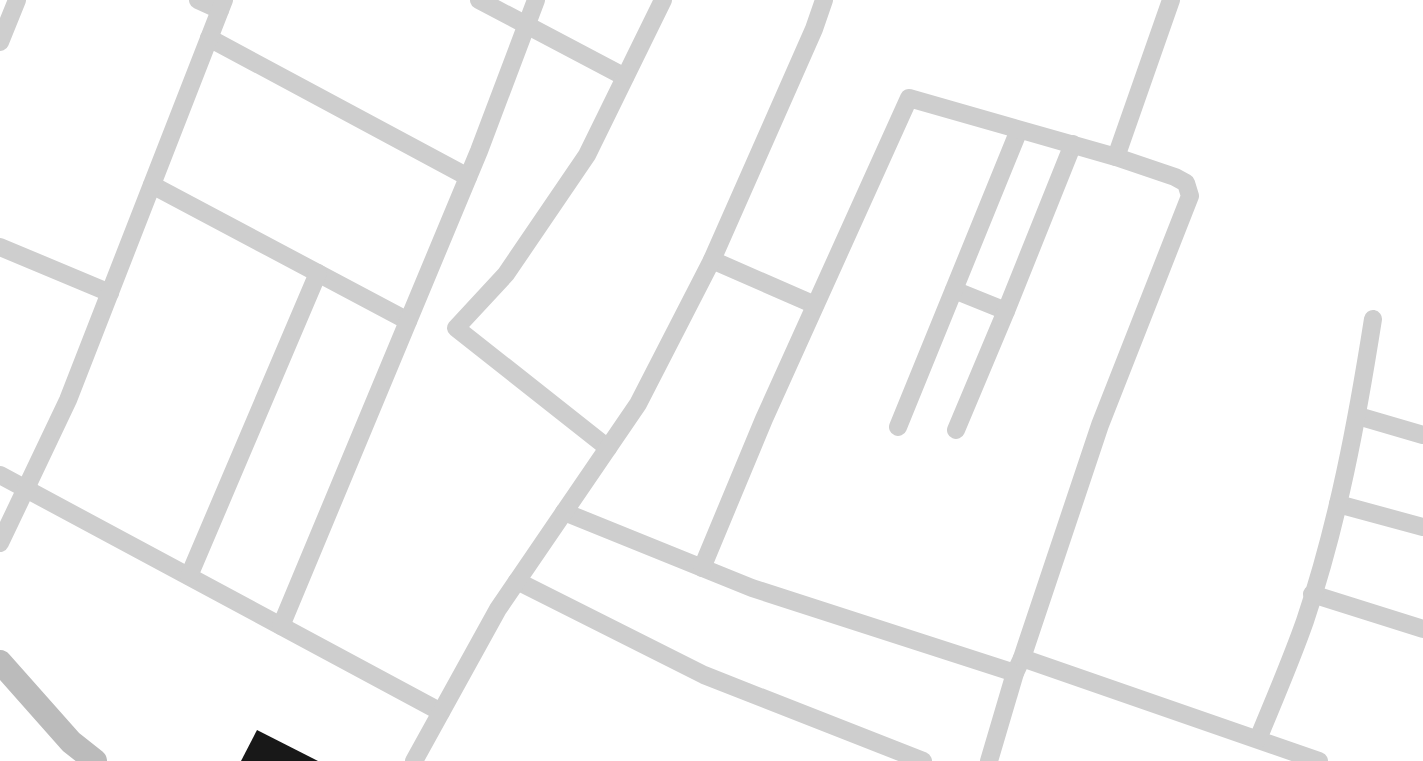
<svg xmlns="http://www.w3.org/2000/svg" width="1423" height="761" viewBox="0 0 1423 761" font-family="Raleway,sans-serif">
  <style>
    .building { fill: #181818 }
    .lines { fill: none; stroke-linecap: round; stroke-linejoin: round }
    .street { stroke: #cecece; stroke-width: 18 }
    .secondary { stroke: #bbb; stroke-width: 24 }
  </style>
  <rect width="100%" height="100%" fill="#fff"/>
  <polygon class="building" points="257,730 318,761 241,761"/>
  <g class="lines">
    <g class="street">
      <polyline points="198,0 220,10"/>
      <polyline points="479,0 625,77"/>
      <polyline points="209,38 468,177"/>
      <polyline points="0,42 17,0"/>
      <polyline points="1116,157 1171,0"/>
      <polyline points="152,185 408,321"/>
      <polyline points="0,247 110,293"/>
      <polyline points="712,260 815,305"/>
      <polyline points="954,290 1006,311"/>
      <polyline points="1358,416 1423,435"/>
      <polyline points="898,427 1019,130"/>
      <polyline points="956,430 1006,311 1073,144"/>
      <polyline points="608,448 456,328 506,274 587,155 663,0"/>
      <polyline points="0,475 441,712"/>
      <polyline points="1338,504 1423,527"/>
      <polyline points="564,512 752,588 1015,673"/>
      <polyline points="0,543 68,400 224,0"/>
      <polyline points="702,568 764,419 909,98 1116,157 1175,177 1186,183 1190,196 1100,425 1022,658 1015,673 989,761"/>
      <polyline points="189,576 318,273"/>
      <polyline points="517,581 704,675 923,761"/>
      <polyline points="1312,594 1423,629"/>
      <polyline points="281,626 479,151 536,0"/>
      <polyline points="1022,658 1319,761"/>
      <path d="M1258,739C1274,700 1291,661 1305,621C1338,523 1357,421 1373,319"/>
      <polyline points="414,761 498,609 638,404 712,260 814,29 824,0"/>
    </g>
    <polyline class="secondary" points="0,662 71,742 95,761"/>
  </g>
</svg>
